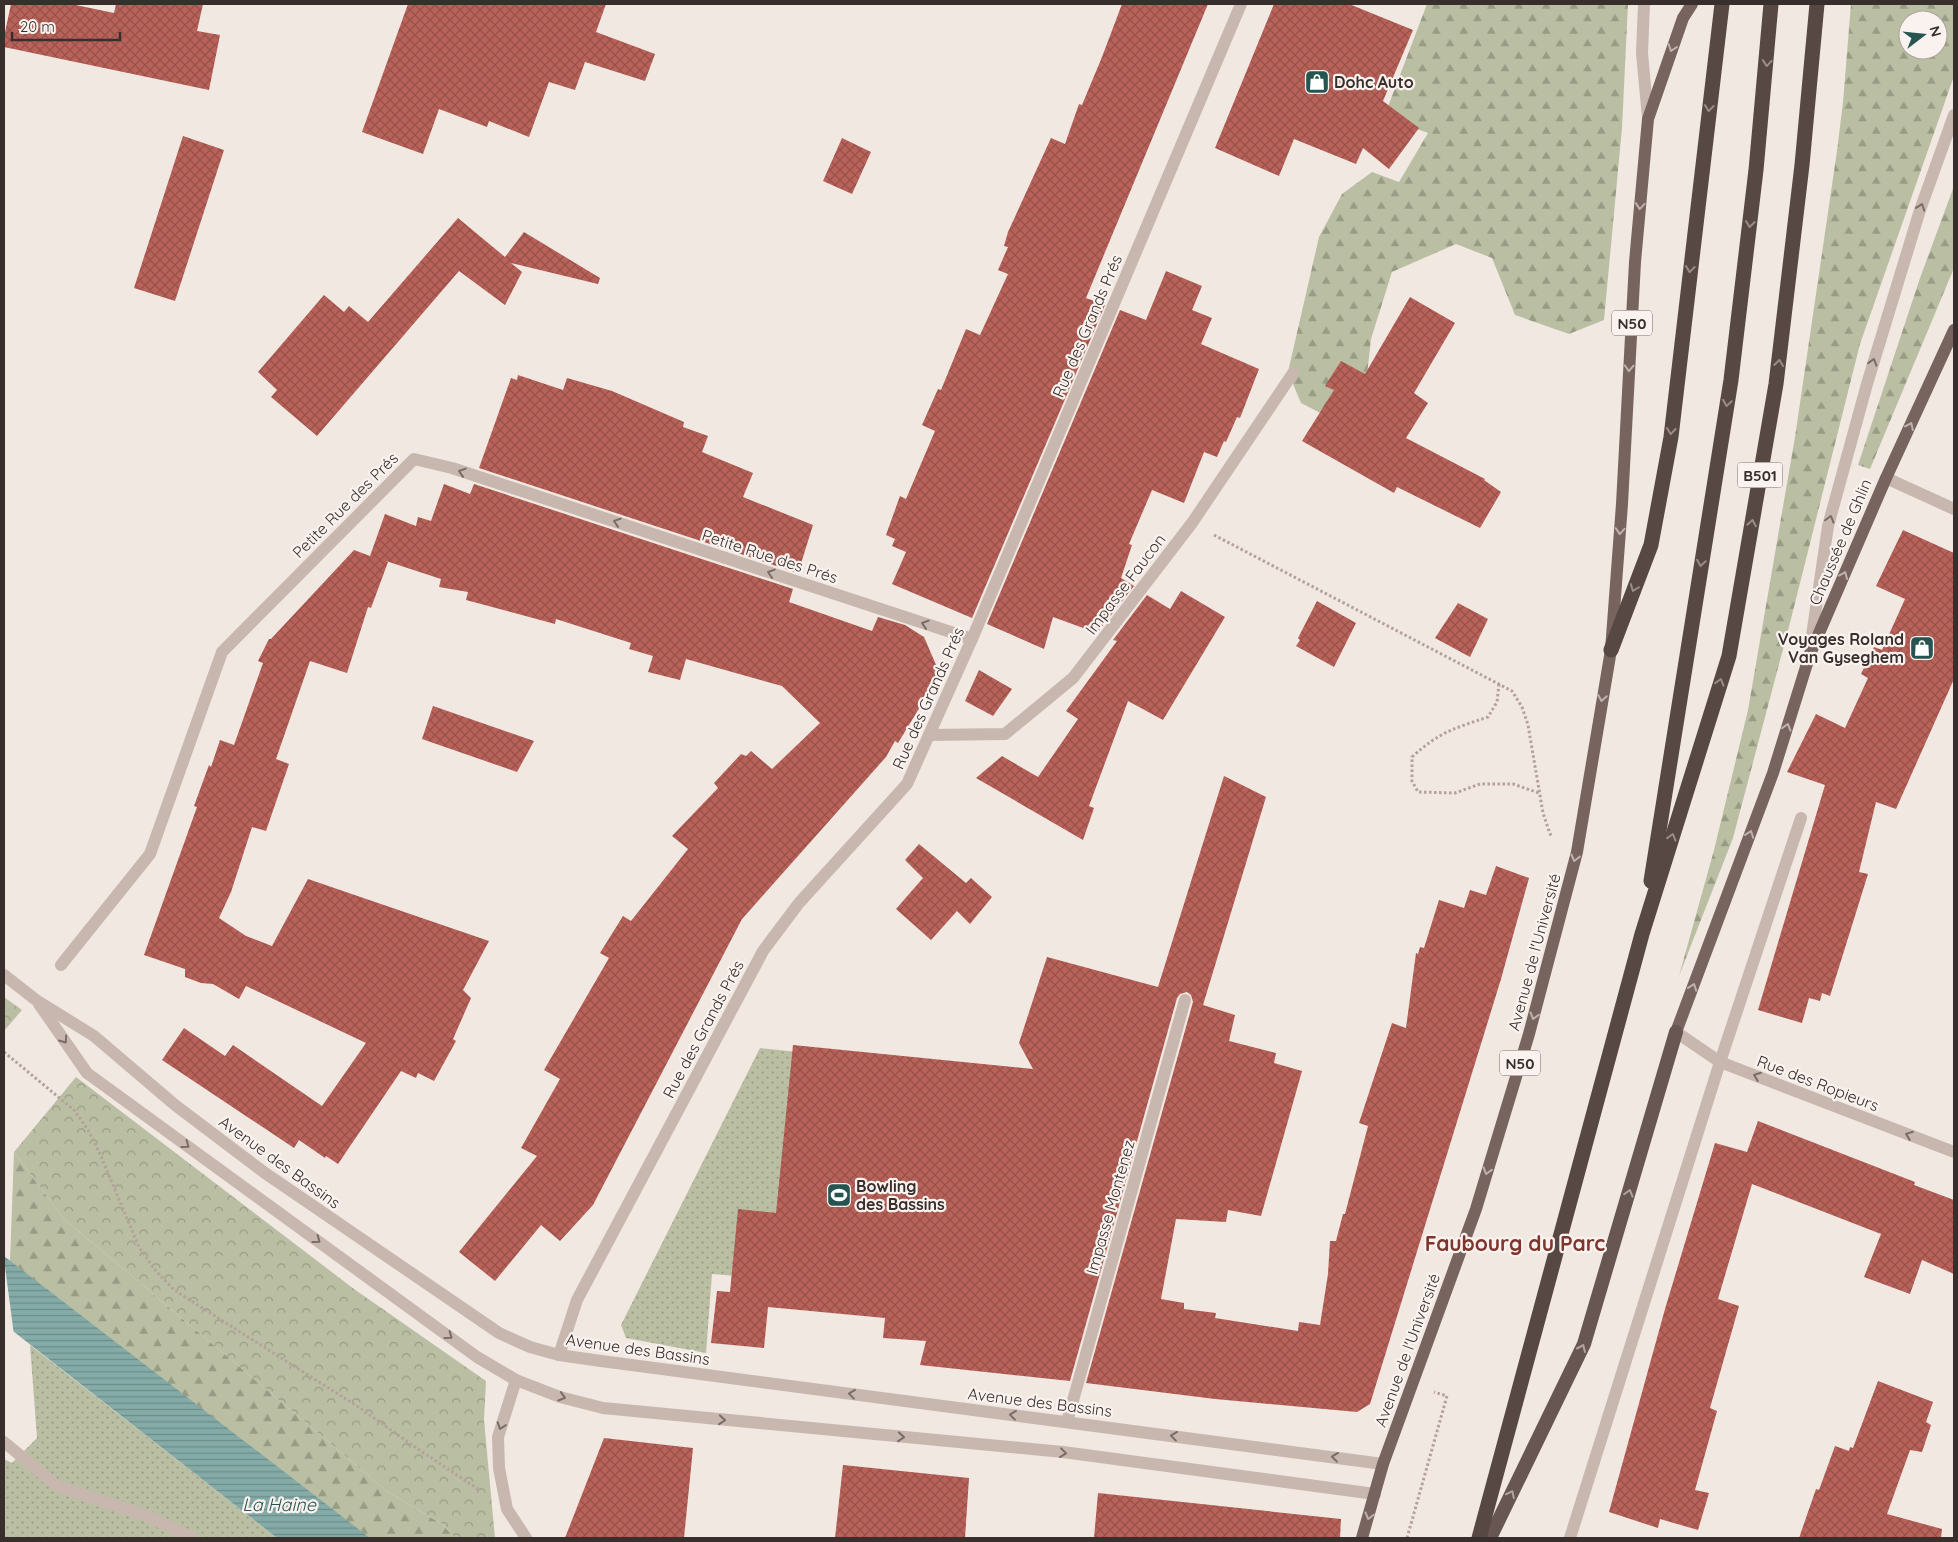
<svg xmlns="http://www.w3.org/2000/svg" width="1958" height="1542" viewBox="0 0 1958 1542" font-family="Quicksand,sans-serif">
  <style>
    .grass { fill: url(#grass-dots) }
    .forest { fill: url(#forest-firs); fill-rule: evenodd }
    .park { fill: url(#park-crowns) }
    .water { fill: url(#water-rules) }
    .pier { fill: #f1e8e2 }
    .building { fill: url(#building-cross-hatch) }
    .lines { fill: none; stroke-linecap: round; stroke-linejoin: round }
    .path { stroke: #b4a199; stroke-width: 3; stroke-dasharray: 2.5 2.5; stroke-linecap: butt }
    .service { stroke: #c8b7af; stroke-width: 12 }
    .minor { stroke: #c8b7af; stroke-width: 12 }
    .tertiary { stroke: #c8b7af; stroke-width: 12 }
    .primary { stroke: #78645f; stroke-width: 12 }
    .trunk { stroke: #685652; stroke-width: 14 }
    .motorway { stroke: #584844; stroke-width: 15 }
    .oneway { stroke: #bfb2ae }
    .oneway2 { stroke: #988c88 }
    .oneway3 { stroke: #796c67 }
    .oneway4 { stroke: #b0a4a0 }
    .labels { text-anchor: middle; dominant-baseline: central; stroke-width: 4.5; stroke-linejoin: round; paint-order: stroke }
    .shield { fill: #f9f2ee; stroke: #726966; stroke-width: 1 }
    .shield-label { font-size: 15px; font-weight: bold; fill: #382e2c }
    .poi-label { font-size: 16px; font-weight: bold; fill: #382e2c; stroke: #f9f2ee; text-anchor: start }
    .street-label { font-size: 16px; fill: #382e2c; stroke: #f9f2ee }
    .water-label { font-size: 18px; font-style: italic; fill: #265551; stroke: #f9f2ee }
    .district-label { font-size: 21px; font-weight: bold; fill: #7e352e; stroke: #f9f2ee }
  </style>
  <defs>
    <pattern id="grass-dots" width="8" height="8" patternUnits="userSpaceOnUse" patternTransform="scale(1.25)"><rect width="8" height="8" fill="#babfa3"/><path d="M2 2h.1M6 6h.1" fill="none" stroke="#989c85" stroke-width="1.8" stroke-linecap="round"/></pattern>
    <pattern id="forest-firs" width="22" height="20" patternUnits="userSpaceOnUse" patternTransform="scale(1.25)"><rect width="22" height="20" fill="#babfa3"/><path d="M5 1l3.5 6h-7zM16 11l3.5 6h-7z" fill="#989c85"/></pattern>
    <pattern id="park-crowns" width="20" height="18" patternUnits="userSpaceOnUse" patternTransform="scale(1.25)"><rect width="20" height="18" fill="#babfa3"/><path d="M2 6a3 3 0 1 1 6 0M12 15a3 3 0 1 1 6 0" fill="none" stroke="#989c85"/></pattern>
    <pattern id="water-rules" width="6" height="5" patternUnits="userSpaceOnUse" patternTransform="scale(1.25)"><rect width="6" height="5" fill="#84aba7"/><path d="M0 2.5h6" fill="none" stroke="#6d8c88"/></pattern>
    <pattern id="building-cross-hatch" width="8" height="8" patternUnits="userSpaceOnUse" patternTransform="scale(1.25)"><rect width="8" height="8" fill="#b96259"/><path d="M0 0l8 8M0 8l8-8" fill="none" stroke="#97514a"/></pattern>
  </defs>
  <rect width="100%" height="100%" fill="#f1e8e2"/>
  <g class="grass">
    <polygon points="760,1048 797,1052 775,1279 712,1274 706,1353 626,1338 621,1325"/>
    <polygon points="30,1345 277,1538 4,1538 4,1459 12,1463 37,1438"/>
  </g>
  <g class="forest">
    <polygon points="1427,4 1628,4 1622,128 1604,320 1569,334 1515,315 1492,258 1456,244 1392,272 1371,339 1367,375 1328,417 1301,403 1288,372 1319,237 1342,194 1372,172 1399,182 1428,133 1384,117"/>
    <path d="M1851,4H1954V76L1860,344L1791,619L1733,838L1679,976L1714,850L1748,710L1795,437L1837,151L1843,102ZM1908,20H1938V50H1908Z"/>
    <polygon points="1954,186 1954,268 1870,469 1858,465 1920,278"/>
    <polygon points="14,1152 63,1218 388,1492 442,1524 455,1538 364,1538 10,1261"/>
  </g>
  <g class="park">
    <polygon points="4,997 22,1010 4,1031"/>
    <polygon points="76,1077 354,1289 486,1381 484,1420 495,1538 455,1538 442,1524 388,1492 63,1218 14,1152"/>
  </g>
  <polygon class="water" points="4,1256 370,1538 277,1538 4,1324"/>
  <polygon class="pier" points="4,1259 14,1335 4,1327"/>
  <g class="building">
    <polygon points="11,4 71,4 114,13 116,4 203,4 197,31 220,35 209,90 4,47 4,37"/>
    <polygon points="408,4 606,4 596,32 655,54 645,81 585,62 575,90 549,82 529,137 489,121 487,127 439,109 423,154 362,132"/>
    <polygon points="1122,4 1208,4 1086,298 1105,305 972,618 892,584 906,552 892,546 895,539 886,535 900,496 906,499 935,431 922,425 938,389 941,390 966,329 980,335 1008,274 998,270 1008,247 1004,246 1008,232 1051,138 1065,144 1079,104 1082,105 1102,57"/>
    <polygon points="1274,4 1349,4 1413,30 1383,101 1419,128 1389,169 1363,148 1356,164 1294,139 1279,176 1215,148"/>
    <polygon points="183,136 224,150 175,301 134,288"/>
    <polygon points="842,138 871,152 852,194 823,181"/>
    <polygon points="458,218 505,257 524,232 600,278 598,284 511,263 522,272 505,305 459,271 317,436 271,397 277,390 258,372 324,295 344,312 349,306 368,322"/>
    <polygon points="1166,271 1202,286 1192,310 1212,318 1201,344 1259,369 1240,418 1237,417 1226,442 1224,441 1217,457 1204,452 1184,503 1152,490 1129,544 1132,545 1121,578 1134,586 1097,633 1053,617 1044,649 987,624 1120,310 1146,320"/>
    <polygon points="1410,297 1455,323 1414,393 1428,403 1406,438 1485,479 1484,480 1501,492 1480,528 1397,487 1394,493 1302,441 1334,390 1325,386 1341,361 1365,374"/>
    <polygon points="518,375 563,390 567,378 612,391 684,422 683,427 708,436 702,452 753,473 743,497 813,525 798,573 479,468 511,378 517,380"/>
    <polygon points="444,484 470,494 474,484 793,589 789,602 872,631 878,617 905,625 924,637 940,674 898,743 895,741 886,757 742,919 593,1205 560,1241 541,1225 495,1281 459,1252 537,1156 521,1148 560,1079 544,1070 609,958 600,953 623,916 631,921 688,849 672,836 718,788 714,783 741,754 746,756 751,751 772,769 820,723 782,686 686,659 680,680 648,672 653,656 629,649 631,643 556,619 555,624 466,600 468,592 439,587 441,579 386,561 388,562 371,608 368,607 347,673 310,661 276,759 289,764 266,831 252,827 231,892 219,918 246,936 272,946 308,879 489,941 463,990 471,998 453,1039 456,1041 434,1081 418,1073 416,1078 401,1071 338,1164 326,1156 325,1158 299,1140 294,1148 162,1060 184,1028 225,1056 233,1045 322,1106 366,1043 246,986 239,999 213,984 201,983 185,977 185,969 144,955 197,807 194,806 209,765 211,767 220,740 234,745 263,663 258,661 269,639 271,639 354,550 370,556 385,514 416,526 418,517 431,521"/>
    <polygon points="1903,530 1954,553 1954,679 1896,809 1876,802 1859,872 1868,874 1830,996 1822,993 1820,1001 1809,998 1802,1023 1758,1010 1825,785 1787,772 1816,714 1845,728 1868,678 1861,674 1874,647 1882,650 1905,599 1876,586"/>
    <polygon points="1181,591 1225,617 1163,720 1128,701 1089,806 1094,808 1083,840 976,778 1002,756 1038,777 1078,719 1066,711 1117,641 1113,640 1147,595 1170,609"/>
    <polygon points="1317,601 1356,623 1334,667 1296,646 1300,640 1298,638"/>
    <polygon points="1458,603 1488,619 1470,657 1435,638"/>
    <polygon points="979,670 1012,689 993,716 965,701"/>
    <polygon points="433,706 534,741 517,772 422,739"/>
    <polygon points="1224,776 1266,797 1203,1005 1235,1015 1229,1041 1276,1053 1274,1063 1302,1071 1261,1216 1228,1210 1226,1222 1176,1219 1161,1299 1184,1303 1184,1309 1216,1313 1215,1318 1298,1331 1299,1322 1320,1325 1328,1274 1330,1241 1336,1241 1343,1214 1345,1214 1368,1126 1359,1123 1392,1023 1406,1028 1416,953 1418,954 1420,947 1424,948 1439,900 1464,908 1470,890 1486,895 1496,866 1529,878 1501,979 1370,1404 1357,1412 1215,1399 1086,1383 1193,1002 1191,995 1187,992 1180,994 1177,998 1070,1381 920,1365 926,1341 883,1338 885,1318 768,1307 764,1348 711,1343 717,1291 730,1292 738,1209 776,1213 793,1045 1033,1069 1019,1043 1047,957 1158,987"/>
    <polygon points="919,844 966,883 971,878 992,897 970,924 957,911 931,940 896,909 923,878 905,860"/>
    <polygon points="1758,1121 1915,1182 1914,1185 1954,1200 1954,1274 1922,1260 1910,1294 1864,1277 1881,1234 1752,1184 1718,1299 1739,1306 1710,1408 1717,1411 1695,1490 1709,1493 1698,1530 1660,1519 1658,1528 1609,1512 1665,1309 1715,1143 1747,1152"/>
    <polygon points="1878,1381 1933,1402 1926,1422 1931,1425 1922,1452 1910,1450 1887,1514 1942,1529 1941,1538 1799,1538 1816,1489 1819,1490 1835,1446 1849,1451 1850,1447 1853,1448"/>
    <polygon points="604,1438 693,1448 684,1538 565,1538"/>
    <polygon points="843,1465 969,1478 965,1538 835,1538"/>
    <polygon points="1098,1493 1341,1519 1340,1538 1094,1538"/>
  </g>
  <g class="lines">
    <g class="path">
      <polyline points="1214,535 1512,691 1522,707 1528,725 1543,813 1550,834 1553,836"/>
      <path d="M1499,684L1497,702L1488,717C1455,728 1439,732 1412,757V781L1418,792L1455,793L1480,784H1513L1539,793"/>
      <polyline points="4,1052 74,1110 88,1130 100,1154 139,1247 155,1270 174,1290 360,1408 412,1445 478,1489"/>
      <polyline points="1407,1538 1447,1396 1434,1392"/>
    </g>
    <g class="service">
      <polyline points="1720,1062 1801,818"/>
      <polyline points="4,1442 57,1486 147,1516 193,1538"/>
    </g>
    <g class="minor">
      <polyline points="1886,478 1954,509"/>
      <polyline points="929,735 1005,734 1073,678 1192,523 1293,373"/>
      <polyline points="61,965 150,854 222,652 414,459 452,468 972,639"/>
      <polyline points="4,975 36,1000 94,1036 175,1105 265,1173 499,1333 530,1347 559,1355 601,1361 1383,1464"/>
      <polyline points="39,1004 87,1073 477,1357 516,1380 560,1397 603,1408 1063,1452 1375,1494"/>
      <polyline points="1676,1032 1720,1062 1954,1152"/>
      <polyline points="559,1355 577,1300 763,951 799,903 907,784 972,639 1241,4"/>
      <polyline points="516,1380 498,1437 499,1468 507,1509 526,1538"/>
      <polyline points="1067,1422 1185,1000"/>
      <polyline points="1570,1538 1720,1062"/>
    </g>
    <g class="tertiary">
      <polyline points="1644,4 1642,53 1648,118"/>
      <polyline points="1810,649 1828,526 1867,384 1920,210 1954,115"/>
    </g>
    <g class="primary">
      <polyline points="1676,1032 1773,773 1810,654 1886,478 1954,330"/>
      <polyline points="1362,1538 1383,1464 1476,1209 1529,1034 1577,852 1611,650 1622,504 1635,262 1648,119 1683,18 1692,4"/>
    </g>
    <polyline class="trunk" points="1490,1538 1584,1344 1676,1032"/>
    <g class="motorway">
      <polyline points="1611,650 1651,545 1671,437 1722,4"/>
      <polyline points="1651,881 1731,380 1756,170 1771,4"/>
      <polyline points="1479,1538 1642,934 1729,656 1776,384 1802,165 1817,4"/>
    </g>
  </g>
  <defs><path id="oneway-chevron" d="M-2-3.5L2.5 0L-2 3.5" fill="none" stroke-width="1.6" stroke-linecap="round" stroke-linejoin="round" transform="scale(1.25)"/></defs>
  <g class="oneway">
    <use href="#oneway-chevron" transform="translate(1672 48) rotate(109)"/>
    <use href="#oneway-chevron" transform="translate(1640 206) rotate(95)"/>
    <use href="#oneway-chevron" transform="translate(1629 368) rotate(93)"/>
    <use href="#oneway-chevron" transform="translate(1910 426) rotate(-65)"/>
    <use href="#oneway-chevron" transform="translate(1620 531) rotate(94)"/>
    <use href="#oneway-chevron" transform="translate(1844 575) rotate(-67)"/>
    <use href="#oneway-chevron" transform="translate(1602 698) rotate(99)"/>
    <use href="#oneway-chevron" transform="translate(1787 727) rotate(-73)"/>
    <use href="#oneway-chevron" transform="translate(1750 834) rotate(-70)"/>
    <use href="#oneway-chevron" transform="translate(1575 858) rotate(104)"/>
    <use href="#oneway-chevron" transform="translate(1693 987) rotate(-70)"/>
    <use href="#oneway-chevron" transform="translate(1534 1016) rotate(105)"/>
    <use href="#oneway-chevron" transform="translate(1487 1171) rotate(107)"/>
    <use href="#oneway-chevron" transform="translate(1369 1516) rotate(105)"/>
  </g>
  <g class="oneway2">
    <use href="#oneway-chevron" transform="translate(1767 63) rotate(95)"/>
    <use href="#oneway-chevron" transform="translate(1709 108) rotate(96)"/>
    <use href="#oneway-chevron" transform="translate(1750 224) rotate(97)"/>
    <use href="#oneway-chevron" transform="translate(1690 269) rotate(96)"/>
    <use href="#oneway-chevron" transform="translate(1779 363) rotate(-83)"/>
    <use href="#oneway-chevron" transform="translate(1727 403) rotate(99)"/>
    <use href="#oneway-chevron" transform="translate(1671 431) rotate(97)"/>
    <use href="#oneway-chevron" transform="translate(1752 523) rotate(-80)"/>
    <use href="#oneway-chevron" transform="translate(1701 563) rotate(99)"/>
    <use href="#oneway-chevron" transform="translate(1634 588) rotate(111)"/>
    <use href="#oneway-chevron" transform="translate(1720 682) rotate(-73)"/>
    <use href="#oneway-chevron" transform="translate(1672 837) rotate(-73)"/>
  </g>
  <g class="oneway3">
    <use href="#oneway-chevron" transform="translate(1921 207) rotate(-71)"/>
    <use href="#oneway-chevron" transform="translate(1873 362) rotate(-73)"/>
    <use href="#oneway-chevron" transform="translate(462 472) rotate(-162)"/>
    <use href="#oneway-chevron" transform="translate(1830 519) rotate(-75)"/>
    <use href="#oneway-chevron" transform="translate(617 522) rotate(-162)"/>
    <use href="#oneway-chevron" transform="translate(771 573) rotate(-162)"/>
    <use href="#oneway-chevron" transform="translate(925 624) rotate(-162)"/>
    <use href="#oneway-chevron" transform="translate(64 1040) rotate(55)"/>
    <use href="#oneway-chevron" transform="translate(1757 1076) rotate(-159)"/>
    <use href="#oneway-chevron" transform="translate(1909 1135) rotate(-159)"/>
    <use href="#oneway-chevron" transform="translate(186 1145) rotate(36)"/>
    <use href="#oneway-chevron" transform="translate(317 1240) rotate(36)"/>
    <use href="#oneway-chevron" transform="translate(449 1336) rotate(36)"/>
    <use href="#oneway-chevron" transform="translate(852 1394) rotate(-173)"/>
    <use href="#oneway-chevron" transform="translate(562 1397) rotate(17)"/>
    <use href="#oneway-chevron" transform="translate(1013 1415) rotate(-173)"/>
    <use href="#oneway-chevron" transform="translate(722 1420) rotate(5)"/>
    <use href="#oneway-chevron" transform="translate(501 1426) rotate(108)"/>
    <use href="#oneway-chevron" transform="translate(1174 1436) rotate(-173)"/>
    <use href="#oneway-chevron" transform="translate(901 1437) rotate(5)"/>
    <use href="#oneway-chevron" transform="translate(1063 1453) rotate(7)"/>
    <use href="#oneway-chevron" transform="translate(1335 1457) rotate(-173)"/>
  </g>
  <g class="oneway4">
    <use href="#oneway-chevron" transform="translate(1629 1193) rotate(-74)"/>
    <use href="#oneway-chevron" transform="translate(1582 1348) rotate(-66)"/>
    <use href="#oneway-chevron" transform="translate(1511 1494) rotate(-64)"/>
  </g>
  <defs>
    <symbol id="shop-square" viewBox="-11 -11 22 22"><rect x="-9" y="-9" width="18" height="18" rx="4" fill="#265551" stroke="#f9f2ee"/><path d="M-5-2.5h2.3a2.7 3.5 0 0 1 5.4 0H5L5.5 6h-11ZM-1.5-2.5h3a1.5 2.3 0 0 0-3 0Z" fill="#fff"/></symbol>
    <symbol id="stadium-square" viewBox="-11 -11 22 22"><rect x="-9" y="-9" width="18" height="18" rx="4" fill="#265551" stroke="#f9f2ee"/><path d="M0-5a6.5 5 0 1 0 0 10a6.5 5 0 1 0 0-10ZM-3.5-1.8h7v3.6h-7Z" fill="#fff"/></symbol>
  </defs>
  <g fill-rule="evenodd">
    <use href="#shop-square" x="1303" y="68" width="28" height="28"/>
    <use href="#shop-square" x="1908" y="634" width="28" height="28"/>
    <use href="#stadium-square" x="825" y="1181" width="28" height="28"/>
  </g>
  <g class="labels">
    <g class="shield">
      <rect x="1612" y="310.5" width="40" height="25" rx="4"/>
      <rect x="1737.5" y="462.5" width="45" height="25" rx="4"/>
      <rect x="1500" y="1050.5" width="40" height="25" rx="4"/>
    </g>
    <g class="shield-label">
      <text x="1632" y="323">N50</text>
      <text x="1760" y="475">B501</text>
      <text x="1520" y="1063">N50</text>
    </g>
    <g class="poi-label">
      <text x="1334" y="82">Dohc Auto</text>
      <text x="1904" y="639" text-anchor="end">Voyages Roland<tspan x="1904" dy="18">Van Gyseghem</tspan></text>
      <text x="856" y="1186">Bowling<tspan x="856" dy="18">des Bassins</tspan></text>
    </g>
    <g class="street-label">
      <text transform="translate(1087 326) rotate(-67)">Rue des Grands Prés</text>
      <text transform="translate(345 505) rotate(-45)">Petite Rue des Prés</text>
      <text transform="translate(1840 542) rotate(-67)">Chaussée de Ghlin</text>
      <text transform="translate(770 556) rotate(18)">Petite Rue des Prés</text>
      <text transform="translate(1125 584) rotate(-53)">Impasse Faucon</text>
      <text transform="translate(928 698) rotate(-66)">Rue des Grands Prés</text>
      <text transform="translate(1534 952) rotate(-75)">Avenue de l'Université</text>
      <text transform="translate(703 1029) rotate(-62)">Rue des Grands Prés</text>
      <text transform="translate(1818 1083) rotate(21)">Rue des Ropieurs</text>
      <text transform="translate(280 1162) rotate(36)">Avenue des Bassins</text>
      <text transform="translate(1110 1207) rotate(-74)">Impasse Montenez</text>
      <text transform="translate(638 1349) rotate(8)">Avenue des Bassins</text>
      <text transform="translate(1407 1350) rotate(-70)">Avenue de l'Université</text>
      <text transform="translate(1040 1402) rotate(7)">Avenue des Bassins</text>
    </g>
    <g class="water-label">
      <text x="279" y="1504">La Haine</text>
    </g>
    <g class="district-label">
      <text x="1515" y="1243">Faubourg du Parc</text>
    </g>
  </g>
  <rect width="1958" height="1542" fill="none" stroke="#382e2c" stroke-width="10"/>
  <g transform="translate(1923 35) rotate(74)"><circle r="24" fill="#f9f2ee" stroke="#aca4a0"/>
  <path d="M0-4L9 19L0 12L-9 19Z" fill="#265551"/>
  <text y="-8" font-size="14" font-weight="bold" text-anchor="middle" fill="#382e2c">N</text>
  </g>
  <path d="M12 32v8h108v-8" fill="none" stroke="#382e2c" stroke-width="2.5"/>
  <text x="20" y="32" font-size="15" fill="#382e2c" stroke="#f9f2ee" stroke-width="4" paint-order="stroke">20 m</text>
</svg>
